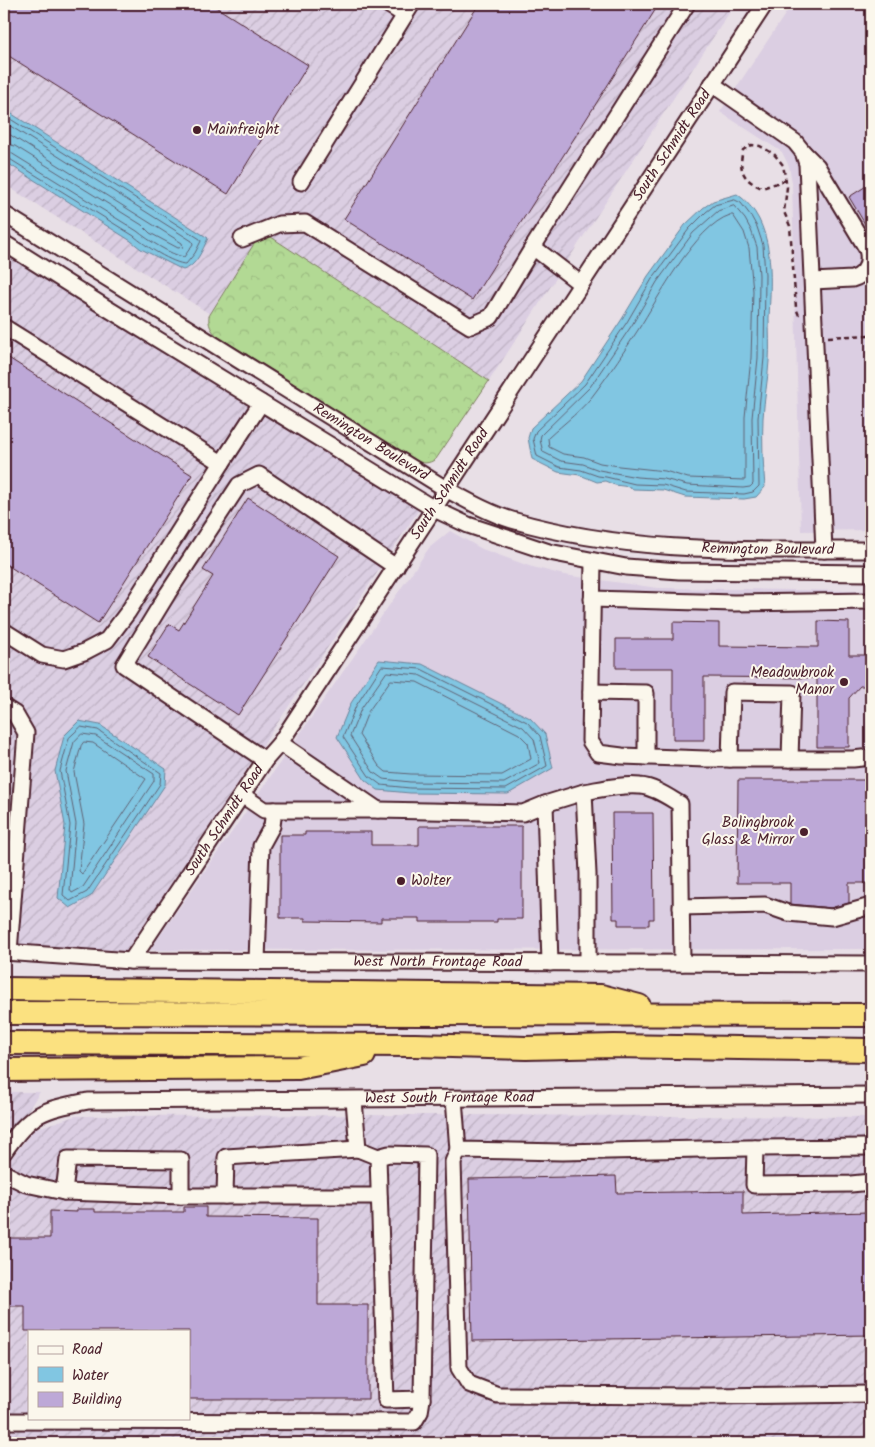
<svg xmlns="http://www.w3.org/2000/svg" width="875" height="1447" viewBox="0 0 875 1447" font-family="Kalam,sans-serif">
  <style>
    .built { fill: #dbcee2 }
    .industrial { fill: url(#industrial-furrows); fill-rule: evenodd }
    .forest { fill: url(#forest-crowns); stroke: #7e7c60 }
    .water { fill: #81c6e2; stroke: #6b8399 }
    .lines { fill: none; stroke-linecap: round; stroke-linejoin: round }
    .shore { stroke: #606274; stroke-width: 1 }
    .building { fill: #bda8d7; stroke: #4a1f2b }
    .minor-casing { stroke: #4a1f2b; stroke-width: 19 }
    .highway-casing { stroke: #4a1f2b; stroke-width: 26 }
    .path { stroke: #4a1f2b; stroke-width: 2.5; stroke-dasharray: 5 4; stroke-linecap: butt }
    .minor { stroke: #fbf7ec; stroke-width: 15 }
    .highway { stroke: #fbe180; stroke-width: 22 }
    .poi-dot { fill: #4a1f2b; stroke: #fbf7ec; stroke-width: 2 }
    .labels { text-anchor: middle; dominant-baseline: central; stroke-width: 4; stroke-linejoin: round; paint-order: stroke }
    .poi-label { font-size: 15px; fill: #4a1f2b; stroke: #fbf7ec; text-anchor: start }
    .street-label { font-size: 15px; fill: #4a1f2b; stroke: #fbf7ec }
  </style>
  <defs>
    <pattern id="industrial-furrows" width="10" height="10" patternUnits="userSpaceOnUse" patternTransform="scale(1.25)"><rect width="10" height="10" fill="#dbcee2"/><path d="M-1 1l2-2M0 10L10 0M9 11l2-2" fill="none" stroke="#bdb0c2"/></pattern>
    <pattern id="forest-crowns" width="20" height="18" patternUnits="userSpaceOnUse" patternTransform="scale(1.25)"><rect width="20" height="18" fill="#b2d994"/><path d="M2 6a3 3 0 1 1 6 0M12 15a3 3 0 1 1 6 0" fill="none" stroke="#9bba80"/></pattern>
  </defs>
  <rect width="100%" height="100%" fill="#e8dfe6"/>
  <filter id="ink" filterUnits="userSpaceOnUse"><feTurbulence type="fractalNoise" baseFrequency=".02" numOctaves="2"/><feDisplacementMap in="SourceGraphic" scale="10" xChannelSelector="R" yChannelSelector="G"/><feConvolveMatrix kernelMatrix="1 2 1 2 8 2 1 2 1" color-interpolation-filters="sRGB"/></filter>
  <g filter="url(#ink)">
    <g class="built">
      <polygon points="792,4 871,4 871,530 801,531 792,182 789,166 782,152 720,112"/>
      <polygon points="450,531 482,549 529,566 564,575 658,588 871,591 871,949 150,950 429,548"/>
    </g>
    <g class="industrial">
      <polygon points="4,4 735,4 489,381 262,232 210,314 4,184"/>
      <polygon points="4,249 420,508 126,952 4,945"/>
      <polygon points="4,1092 40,1092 4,1146"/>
      <path d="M445,1115L871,1117V1443H4V1168L34,1129L75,1116ZM29,1331H189V1418H29Z"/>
    </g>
    <path class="forest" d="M262,231L489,381L436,459C428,464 424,464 415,460L217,336C211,330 208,325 209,316Z"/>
    <g class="water">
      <path d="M4,109L208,238C203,249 196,267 183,270L141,249L131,241L4,161Z"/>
      <path d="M737,194C776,221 771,277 769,318C769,332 770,347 769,361C768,380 764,399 763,418C762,440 763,464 765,487L756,497L744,499L685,497L663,490L633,489L630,487L615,485L605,481L597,482L580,475L558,472L532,459L528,438L531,428L581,381L622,319L648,276L685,225L703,208L713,201Z"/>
      <polygon points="379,660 422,664 530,718 545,734 553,768 508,794 410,793 378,790 365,780 337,737 351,703"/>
      <polygon points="79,721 100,725 166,769 165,785 91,896 70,908 58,898 65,825 55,771 64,736"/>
    </g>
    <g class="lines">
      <g class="shore">
        <path d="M4,115L200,239L201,241L195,253L186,264C173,264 144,245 134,236L8,158L4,157"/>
        <path d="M4,122L192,241L193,244L184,257C171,255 148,240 137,231L11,153L4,151"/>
        <polyline points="4,131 182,243 183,247 178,248 150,233 142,225 15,146 4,143"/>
        <polygon points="735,200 741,203 751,216 757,227 763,245 765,275 764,358 758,418 759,486 753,492 744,494 686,492 663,485 635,484 606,477 598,476 581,470 559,467 537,456 533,439 536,431 585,384 627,322 652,279 689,229 706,212 715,205"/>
        <polygon points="734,206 745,219 751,230 757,247 759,275 758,358 752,418 753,484 750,487 743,488 687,485 664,479 637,477 599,470 583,464 561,461 543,452 540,440 541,435 590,387 632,325 657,282 693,233 718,211"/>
        <path d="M730,215H733L744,232L749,248L753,291L751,358L745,417V480L688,478L665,471L619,466L600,463L584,457L563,454L549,447L548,438C564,423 584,409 597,390C611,371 625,350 638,330C658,299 695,226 730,215Z"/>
        <polygon points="382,666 421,669 527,722 540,736 547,766 506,789 410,788 381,785 369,776 343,737 356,706"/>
        <polygon points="387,672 419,675 523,727 534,739 540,763 504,783 410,782 383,779 373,772 350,736 361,709"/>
        <polygon points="391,680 417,682 519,734 528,743 531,759 502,775 411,774 386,772 379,766 359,735 368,712"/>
        <polygon points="81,727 98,730 161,773 160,784 87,892 70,901 63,895 70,825 60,771 69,738"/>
        <polygon points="82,734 96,736 154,774 154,781 83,887 72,893 70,890 76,824 66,771 74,742"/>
        <polygon points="84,742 93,743 146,779 82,874 79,871 84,824 74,772 81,746"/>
      </g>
    </g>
    <g class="building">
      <polygon points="4,4 211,4 308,65 228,194 4,53"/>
      <polygon points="479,4 659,4 472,300 344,219"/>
      <polygon points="871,183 871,234 849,197"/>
      <polygon points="4,355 192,475 98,623 4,563"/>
      <polygon points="248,498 339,556 238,715 148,657 169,624 179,630 213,576 203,570"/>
      <polygon points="818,621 849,622 849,655 871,655 871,686 860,686 849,698 849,747 817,747 817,678 704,677 704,740 673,740 673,668 616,668 616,639 673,639 673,622 719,623 719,646 818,647"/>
      <polygon points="738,780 871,780 871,883 849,883 849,903 831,908 790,904 790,883 737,883"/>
      <polygon points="612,813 653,813 654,919 649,919 649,925 618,925 618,919 613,919"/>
      <polygon points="419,826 522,826 522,919 497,919 497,922 420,922 420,918 381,918 381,922 305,921 305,918 280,918 280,835 305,835 305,832 371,832 371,845 419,845"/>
      <polygon points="616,1176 617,1193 743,1191 743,1215 871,1212 871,1335 472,1341 469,1179"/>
      <polygon points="184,1207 206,1207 206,1217 318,1218 318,1305 368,1305 368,1399 189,1399 189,1331 25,1331 25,1306 4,1306 4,1238 50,1238 50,1211 77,1212 77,1209 95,1209 95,1212 184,1212"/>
    </g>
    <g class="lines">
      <defs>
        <g id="minor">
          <polyline points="387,4 405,15 412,4"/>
          <polyline points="712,84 795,142 803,152 807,164 824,550"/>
          <path d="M804,153L817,166L867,249C871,264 866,275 852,279L813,281"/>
          <polyline points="301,182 405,15"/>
          <path id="s1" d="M4,214L446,489C468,501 489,513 512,520C629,554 751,550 871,550"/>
          <polyline points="242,239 279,224 305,223 470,326 491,317 533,247 687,4"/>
          <polyline points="4,243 105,307 434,509 468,525 549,552 626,567 679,571 871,573"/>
          <polyline points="533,247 581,284"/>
          <polyline points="4,327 222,463 261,403"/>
          <polyline points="593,561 590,741 598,753 622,756 706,759 853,759 871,757"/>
          <polyline points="592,599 734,603 871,601"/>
          <polyline points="4,631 42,655 64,659 84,652 107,640 128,612 222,463"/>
          <polyline points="591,692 646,693 646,757"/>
          <polyline points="4,707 15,714 26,733 9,952"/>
          <polyline points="280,743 378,810"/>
          <polyline points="730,759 732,692 792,693 790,759"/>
          <polyline points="265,760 124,665 168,593 239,485 259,475 396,567"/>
          <path d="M584,792C602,789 621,784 640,786C654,787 668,797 680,804L682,963"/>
          <polyline points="242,795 264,810 378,810 523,813 545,804 550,963"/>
          <polyline points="545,804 584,792 588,874 588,963"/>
          <polyline points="681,907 765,905 788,913 832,917 871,906"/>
          <path id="s2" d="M4,952L131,961L871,964"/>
          <path id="s3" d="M131,961L265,760L280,743L765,4"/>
          <polyline points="257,961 261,846 272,826 274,810"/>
          <polyline points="454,1099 458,1150 562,1152 747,1148 871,1147"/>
          <polyline points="354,1100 358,1149 378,1157 386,1400 422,1399 426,1155 389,1154 378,1157"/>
          <polyline points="755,1148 754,1185 851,1184 871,1182"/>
          <polyline points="458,1150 453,1162 459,1368 469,1384 498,1395 710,1396 871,1394"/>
          <path id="s4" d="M4,1152C31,1112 42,1110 88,1101L871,1095"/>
          <polyline points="4,1173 26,1184 64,1192 181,1196 379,1196"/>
          <polyline points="64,1192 68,1159 181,1160 181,1196"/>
          <polyline points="225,1196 226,1157 358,1149"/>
          <polyline points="4,1421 414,1422 420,1412 422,1399"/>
        </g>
        <g id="highway">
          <polyline points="4,989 601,996 639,1006"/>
          <polyline points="4,1013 871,1015"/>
          <polyline points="4,1043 415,1045 526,1048 614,1046 871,1050"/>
          <polyline points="4,1070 298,1068 364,1055"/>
        </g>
      </defs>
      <use href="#minor" class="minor-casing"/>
      <use href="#highway" class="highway-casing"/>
      <g class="path">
        <path d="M786,180L762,188C743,180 738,170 743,150L751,145L760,146L774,154L783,165L787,187L784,212L790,226L796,308L800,318"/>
        <polyline points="828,337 871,335"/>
      </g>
      <use href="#minor" class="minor"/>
      <use href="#highway" class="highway"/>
    </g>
  </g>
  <g class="poi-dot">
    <circle cx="197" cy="130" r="5"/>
    <circle cx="844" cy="682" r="5"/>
    <circle cx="804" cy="832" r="5"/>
    <circle cx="401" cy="881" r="5"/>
  </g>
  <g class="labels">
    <g class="poi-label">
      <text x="207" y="130">Mainfreight</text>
      <text x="834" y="673" text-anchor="end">Meadowbrook<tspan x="834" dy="17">Manor</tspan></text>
      <text x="794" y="823" text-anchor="end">Bolingbrook<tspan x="794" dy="17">Glass &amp; Mirror</tspan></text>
      <text x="411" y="881">Wolter</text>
    </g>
    <g class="street-label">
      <text stroke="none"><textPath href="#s3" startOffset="979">South Schmidt Road</textPath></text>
      <text stroke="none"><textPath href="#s1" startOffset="432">Remington Boulevard</textPath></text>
      <text stroke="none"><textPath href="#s3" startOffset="574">South Schmidt Road</textPath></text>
      <text stroke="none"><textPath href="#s1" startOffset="852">Remington Boulevard</textPath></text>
      <text stroke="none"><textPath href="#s3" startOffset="169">South Schmidt Road</textPath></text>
      <text stroke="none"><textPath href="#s2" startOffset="434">West North Frontage Road</textPath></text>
      <text stroke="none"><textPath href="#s4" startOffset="464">West South Frontage Road</textPath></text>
    </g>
  </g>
  <rect width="875" height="1447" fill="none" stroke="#fbf7ec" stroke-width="20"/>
  <rect x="10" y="10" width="855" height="1427" fill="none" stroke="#4a1f2b" stroke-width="2" filter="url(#ink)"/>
  <rect x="28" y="1330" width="162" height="90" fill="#fbf7ec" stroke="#b4a19f"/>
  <rect x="38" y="1346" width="25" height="8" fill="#fbf7ec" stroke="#b4a19f"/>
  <text x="72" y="1354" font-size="15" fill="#4a1f2b">Road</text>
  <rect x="38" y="1367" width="25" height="15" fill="#81c6e2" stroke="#b4a19f"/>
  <text x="72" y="1380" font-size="15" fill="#4a1f2b">Water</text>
  <rect x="38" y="1392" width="25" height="15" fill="#bda8d7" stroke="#b4a19f"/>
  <text x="72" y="1404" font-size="15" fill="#4a1f2b">Building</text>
</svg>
